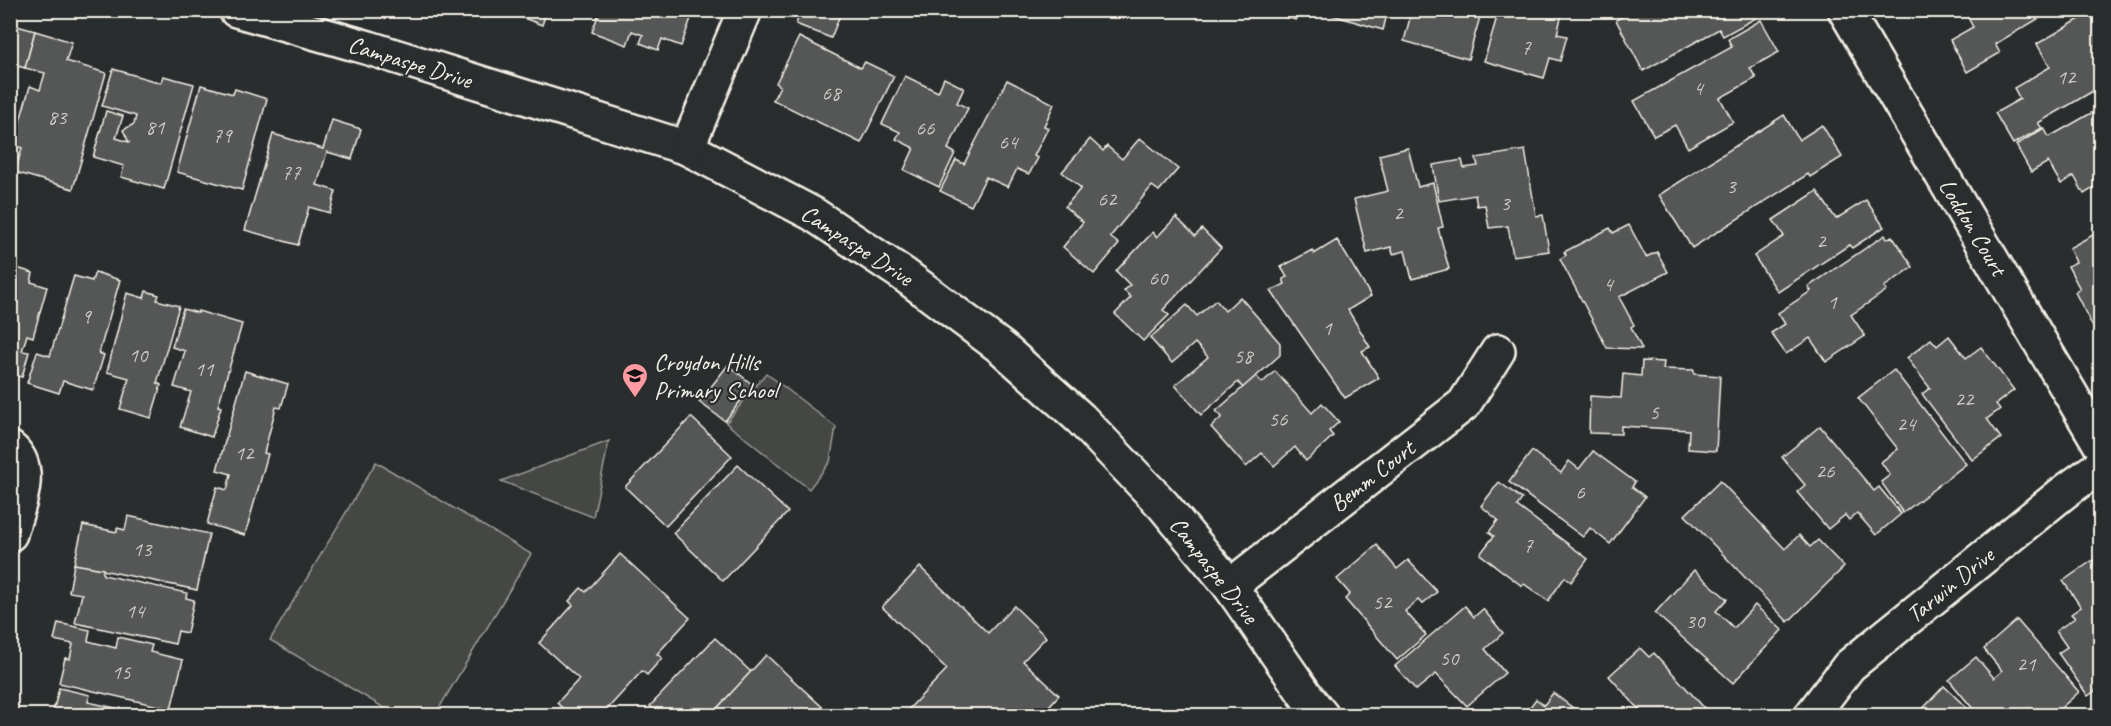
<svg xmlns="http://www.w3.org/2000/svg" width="2111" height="726" viewBox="0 0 2111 726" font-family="Caveat,sans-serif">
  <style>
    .green { fill: #444645; stroke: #9c9c96; stroke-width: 1.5 }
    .building { fill: #555756; stroke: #f4f1e8; stroke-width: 1.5 }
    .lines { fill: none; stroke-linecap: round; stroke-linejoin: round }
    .minor-casing { stroke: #f4f1e8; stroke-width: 38 }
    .minor { stroke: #2a2d2e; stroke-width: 33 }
    .labels { text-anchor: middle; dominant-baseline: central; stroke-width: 4.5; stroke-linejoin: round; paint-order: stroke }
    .number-label { font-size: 21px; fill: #cccac4 }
    .street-label { font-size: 24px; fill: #f4f1e8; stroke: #2a2d2e }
    .poi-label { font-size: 24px; fill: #f4f1e8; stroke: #2a2d2e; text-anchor: start }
  </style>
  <rect width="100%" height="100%" fill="#2a2d2e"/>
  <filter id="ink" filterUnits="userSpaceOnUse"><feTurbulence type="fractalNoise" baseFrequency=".0167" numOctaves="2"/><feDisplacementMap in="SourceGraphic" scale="12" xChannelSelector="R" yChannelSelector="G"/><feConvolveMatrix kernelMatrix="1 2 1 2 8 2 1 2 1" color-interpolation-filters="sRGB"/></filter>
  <g filter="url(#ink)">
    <g class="green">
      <polygon points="766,373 836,427 830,462 809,489 726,423"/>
      <polygon points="609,441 593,517 501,481"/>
      <polygon points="376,462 531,554 435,715 396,715 270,640"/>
    </g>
    <g class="building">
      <polygon points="523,10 547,10 542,25 521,17"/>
      <polygon points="600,10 694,10 681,46 662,39 658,50 640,43 643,35 632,31 627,45 592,32"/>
      <polygon points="801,10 842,10 831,38 796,24"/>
      <polygon points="1263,10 1299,10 1296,20"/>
      <polygon points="1334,10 1388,10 1383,30 1332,15"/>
      <polygon points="1397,10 1482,10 1468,59 1404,41 1410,18 1396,13"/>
      <polygon points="1499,10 1563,10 1557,34 1567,36 1560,61 1550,58 1544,78 1484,61"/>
      <polygon points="1633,10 1752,10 1756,18 1723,36 1719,29 1643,71 1616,20"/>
      <polygon points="2053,10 1995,44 2000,53 1967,72 1950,40 1973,27 1966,14 1972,10"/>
      <polygon points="2095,10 2100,10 2100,87 2038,123 2042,128 2013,144 1995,113 2020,99 2014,88 2050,67 2037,44"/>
      <polygon points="1761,20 1779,52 1750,68 1756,78 1720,98 1733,122 1688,148 1675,125 1654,136 1634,101 1732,47 1728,39"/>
      <polygon points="10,24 35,31 25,68 18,66 10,93"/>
      <polygon points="35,31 72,42 66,61 106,73 73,189 15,172 22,148 13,145 30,86 40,90 45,73 25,68"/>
      <polygon points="799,37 861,68 865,62 894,76 861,143 773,100 780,86 776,83"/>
      <polygon points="113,69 161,83 163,76 194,84 164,189 121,177 124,166 93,157 106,111 123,116 116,138 129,142 123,130 134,124 136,116 102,106"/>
      <polygon points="905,76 938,92 944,78 964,88 957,103 968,108 948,149 955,153 939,187 904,170 914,148 896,139 900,132 882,124"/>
      <polygon points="1007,80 1054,104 1044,126 1048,128 1034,156 1038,158 1029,174 1017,169 1008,187 986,177 971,206 940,191 956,160 964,164"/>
      <polygon points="201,85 233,94 235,89 267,99 242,190 177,172"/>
      <polygon points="2095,111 2096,115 2100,113 2100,184 2084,194 2074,176 2061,184 2048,162 2031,172 2016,145 2044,128 2049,137"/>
      <polygon points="1784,115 1799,140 1822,125 1842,157 1810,177 1808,174 1692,248 1659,195"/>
      <polygon points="332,120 361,129 352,159 327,152 317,185 336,191 330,213 309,207 298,245 245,230 273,134 323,149"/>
      <polygon points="1140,138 1178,169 1159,191 1152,186 1110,237 1119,244 1094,274 1063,247 1083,222 1065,207 1081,188 1062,172 1090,139 1103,151 1107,146 1122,159"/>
      <polygon points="1408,148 1418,187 1433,183 1443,227 1438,228 1449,269 1412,279 1405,251 1393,254 1391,247 1367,253 1354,199 1388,191 1379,155"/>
      <polygon points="1525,150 1536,216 1543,215 1549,251 1513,256 1508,226 1489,228 1485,205 1477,206 1475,195 1439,201 1433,165 1462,160 1464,168 1478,166 1476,158"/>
      <polygon points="1817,191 1836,219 1866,200 1884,227 1852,248 1849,245 1778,292 1754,256 1784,236 1773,220"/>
      <polygon points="1176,217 1195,236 1202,229 1221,248 1163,310 1169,315 1143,341 1115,314 1131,297 1124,291 1130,285 1116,271 1153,232 1157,237"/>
      <polygon points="1629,225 1646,257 1657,252 1668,272 1619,297 1634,325 1631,327 1642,349 1607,348 1560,259 1566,255 1564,252 1610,228 1613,233"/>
      <polygon points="2100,231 2100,341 2075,292 2080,289 2068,266 2076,262 2069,248"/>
      <polygon points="1885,235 1887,239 1892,236 1913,267 1884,287 1887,290 1851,315 1865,336 1826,362 1810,338 1786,354 1771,333 1785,324 1778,313 1811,291 1808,287"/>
      <polygon points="1337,240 1371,296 1348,310 1370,347 1362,351 1379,378 1345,398 1271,291 1285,284 1283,279 1287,277 1281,267 1312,250 1314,254"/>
      <polygon points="11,266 33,273 31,282 47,287 33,337 27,335 22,351 29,352 22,377 10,374"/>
      <polygon points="95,272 120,280 99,353 104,355 93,390 63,381 59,393 27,383 37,352 50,356 74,276 92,281"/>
      <polygon points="146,291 159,295 157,300 179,306 157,383 161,385 151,418 120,409 129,378 107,372 127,293 144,298"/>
      <polygon points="1240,297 1280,343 1280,355 1243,388 1238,382 1201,415 1175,385 1208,357 1195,343 1172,363 1150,338 1187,305 1197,316 1216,300 1225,311"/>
      <polygon points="183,309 198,313 198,311 242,324 218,406 221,407 212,437 180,427 191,392 174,387 185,351 172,347"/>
      <polygon points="1949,336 1966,358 1981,347 2014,390 1996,404 2000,409 1987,419 2001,438 1972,460 1922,394 1930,388 1907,358 1931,339 1937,346"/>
      <polygon points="1642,361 1664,362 1663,369 1694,370 1694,374 1720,376 1716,451 1688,449 1689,430 1621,426 1621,434 1589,433 1590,396 1621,398 1623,374 1641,376"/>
      <polygon points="728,365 753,385 725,421 699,402"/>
      <polygon points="1894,370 1966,464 1903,513 1881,482 1890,475 1881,462 1898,449 1858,398"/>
      <polygon points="245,371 288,384 281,408 276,407 264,453 268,454 245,535 207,524 217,487 227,490 231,474 217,470"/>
      <polygon points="1275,371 1312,413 1322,403 1339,422 1329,431 1333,436 1306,461 1295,447 1274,466 1262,453 1246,467 1211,427 1222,417 1216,411 1256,376 1262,383"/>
      <polygon points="691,417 732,456 666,526 625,487"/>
      <polygon points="1820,426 1874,491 1879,487 1901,514 1876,535 1857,513 1849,520 1845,515 1828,529 1797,492 1805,485 1782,457"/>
      <polygon points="1532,451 1561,473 1569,461 1579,469 1593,451 1635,482 1632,487 1645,497 1610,544 1590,528 1583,537 1509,482"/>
      <polygon points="738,465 788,512 723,581 673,533"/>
      <polygon points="1720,481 1785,549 1799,535 1810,547 1818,540 1844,567 1788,622 1685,515"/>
      <polygon points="1499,482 1522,499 1517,506 1588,559 1571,582 1565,577 1548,601 1524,584 1522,586 1480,554 1494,536 1489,532 1498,520 1481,506"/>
      <polygon points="128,516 209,534 197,590 74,564 83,525 117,532 117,528 125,530"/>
      <polygon points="1377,545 1397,569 1408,560 1437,592 1422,604 1418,600 1405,611 1426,635 1397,660 1345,599 1350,594 1337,579"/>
      <polygon points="620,554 690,618 657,654 662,658 647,675 642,671 601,716 571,716 557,703 579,679 539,643 573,605 569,601 581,588 586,592"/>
      <polygon points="2093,560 2095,564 2100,560 2100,687 2088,696 2058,653 2067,647 2056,631 2075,618 2071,614 2081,607 2063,581"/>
      <polygon points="74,564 103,569 103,575 187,593 186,598 194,600 187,633 178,631 175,644 75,623 82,594 69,592"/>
      <polygon points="920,567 988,633 1014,606 1046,637 1023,661 1059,695 1040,716 902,716 947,669 882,607"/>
      <polygon points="1694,570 1727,599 1716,611 1734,628 1755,605 1782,630 1733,683 1655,613"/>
      <polygon points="1465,606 1474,617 1483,609 1503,633 1485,649 1505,673 1467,706 1436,674 1416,690 1395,666"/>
      <polygon points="2017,620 2079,692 2052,716 2034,716 2028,708 2019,716 1979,716 1949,680 1976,657 1994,678 2002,671 1984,649"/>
      <polygon points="58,623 90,630 88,641 116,648 118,637 152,645 150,652 183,660 171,709 59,683 65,658 70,659 73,644 54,640"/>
      <polygon points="715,638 751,672 710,716 661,716 650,706"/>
      <polygon points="1640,648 1649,657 1654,653 1709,713 1706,716 1645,716 1609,676"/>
      <polygon points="766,655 832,716 710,716"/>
      <polygon points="1944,686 1975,716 1916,716"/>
      <polygon points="59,688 90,695 88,702 138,713 137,716 52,716"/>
      <polygon points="1553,693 1577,711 1573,716 1523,716 1536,699 1544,705"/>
    </g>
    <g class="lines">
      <defs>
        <g id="minor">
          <polyline points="236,10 369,48 687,148 813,214 903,274 1002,348 1081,419 1163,505 1230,586 1309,700 1322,716"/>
          <polyline points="1845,10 2100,444"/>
          <polyline points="687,148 745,10"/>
          <path d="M10,448C36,469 17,508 10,534"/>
          <polyline points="1230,586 1464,404 1498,351"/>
          <polyline points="1811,716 1849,666 2063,493 2100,466"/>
        </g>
      </defs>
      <use href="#minor" class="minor-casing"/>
      <use href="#minor" class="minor"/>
    </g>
  </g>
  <defs>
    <symbol id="school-pin" viewBox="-11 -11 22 30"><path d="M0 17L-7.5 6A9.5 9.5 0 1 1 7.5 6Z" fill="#ff9aa2" stroke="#2a2d2e"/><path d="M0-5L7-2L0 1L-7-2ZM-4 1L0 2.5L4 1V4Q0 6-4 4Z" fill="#111"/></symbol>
  </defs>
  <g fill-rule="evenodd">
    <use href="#school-pin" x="620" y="361" width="30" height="40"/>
  </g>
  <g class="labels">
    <g class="number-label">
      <text x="1526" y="47">7</text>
      <text x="2066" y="77">12</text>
      <text x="1698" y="88">4</text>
      <text x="831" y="93">68</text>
      <text x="57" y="117">83</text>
      <text x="155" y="127">81</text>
      <text x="925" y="128">66</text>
      <text x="222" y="135">79</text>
      <text x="1008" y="142">64</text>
      <text x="291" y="172">77</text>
      <text x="1731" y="186">3</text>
      <text x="1107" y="199">62</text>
      <text x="1505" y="203">3</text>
      <text x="1398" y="213">2</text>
      <text x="1821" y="241">2</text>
      <text x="1158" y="278">60</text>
      <text x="1608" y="284">4</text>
      <text x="1832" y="302">1</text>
      <text x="86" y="316">9</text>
      <text x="1327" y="328">1</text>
      <text x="138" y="355">10</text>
      <text x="1243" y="356">58</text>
      <text x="204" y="369">11</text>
      <text x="1964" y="399">22</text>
      <text x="1654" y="412">5</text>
      <text x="1278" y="419">56</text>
      <text x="1906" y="424">24</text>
      <text x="244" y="453">12</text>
      <text x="1825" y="471">26</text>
      <text x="1580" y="492">6</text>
      <text x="1528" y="545">7</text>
      <text x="142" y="549">13</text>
      <text x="1382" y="602">52</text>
      <text x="135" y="611">14</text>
      <text x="1695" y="621">30</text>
      <text x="1449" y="658">50</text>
      <text x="2026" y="664">21</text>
      <text x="121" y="672">15</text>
    </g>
    <g class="street-label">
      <text transform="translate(410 62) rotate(17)">Campaspe Drive</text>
      <text transform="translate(1973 227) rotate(59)">Loddon Court</text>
      <text transform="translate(857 245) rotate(33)">Campaspe Drive</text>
      <text transform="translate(1372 476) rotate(-38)">Bemm Court</text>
      <text transform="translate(1214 570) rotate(52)">Campaspe Drive</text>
      <text transform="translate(1950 585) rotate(-39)">Tarwin Drive</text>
    </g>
    <g class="poi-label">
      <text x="654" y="362">Croydon Hills<tspan x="654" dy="28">Primary School</tspan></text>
    </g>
  </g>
  <rect width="2111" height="726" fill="none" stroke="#2a2d2e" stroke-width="36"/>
  <rect x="18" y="18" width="2075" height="690" fill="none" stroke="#f4f1e8" stroke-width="2" filter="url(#ink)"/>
</svg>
